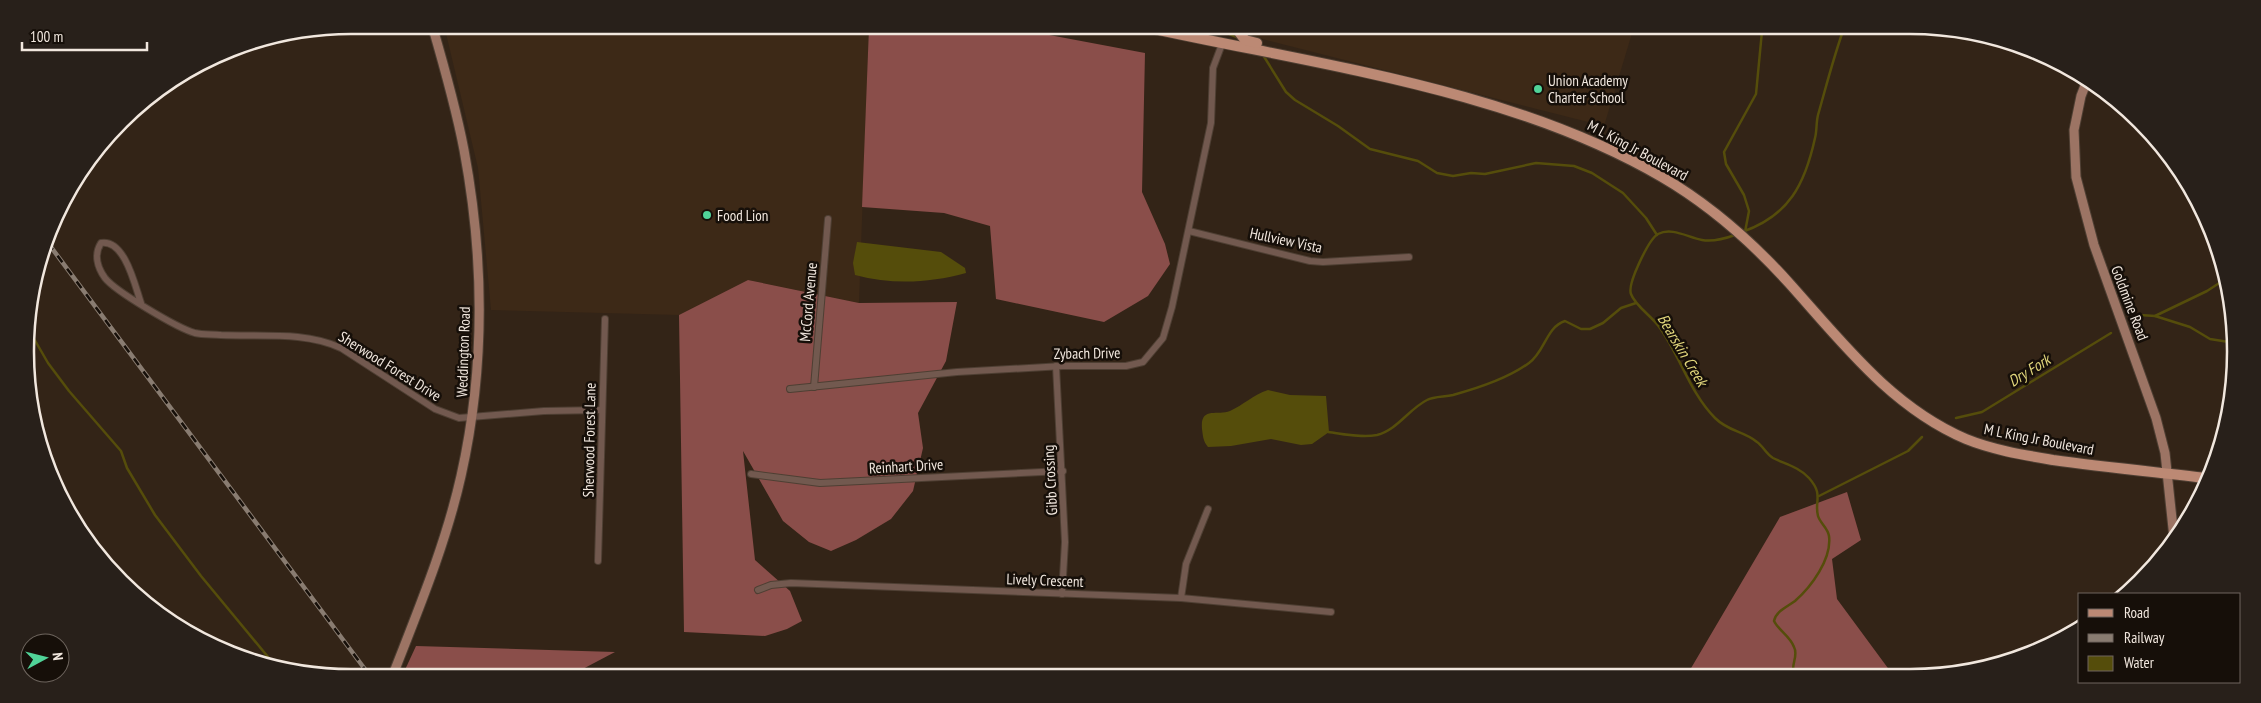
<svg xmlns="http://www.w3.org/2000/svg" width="2261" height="703" viewBox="0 0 2261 703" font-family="'PT Sans Narrow',sans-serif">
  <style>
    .built { fill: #3d2917 }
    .forest { fill: #8a4e4a }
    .water { fill: #554d0b }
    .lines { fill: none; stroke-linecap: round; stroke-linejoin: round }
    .stream { stroke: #554d0b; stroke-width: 2.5 }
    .street-casing { stroke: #4e3f33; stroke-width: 8 }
    .secondary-casing { stroke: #4e3f33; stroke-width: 11 }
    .primary-casing { stroke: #4e3f33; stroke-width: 12 }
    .street { stroke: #72594f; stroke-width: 6 }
    .secondary { stroke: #9c7464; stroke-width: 9 }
    .primary { stroke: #bc8974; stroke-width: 10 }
    .rail-casing { stroke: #897c71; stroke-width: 4.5 }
    .rail { stroke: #160f09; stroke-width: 2.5; stroke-dasharray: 8; stroke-linecap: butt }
    .poi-dot { fill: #50d398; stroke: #160f09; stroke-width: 2 }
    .labels { text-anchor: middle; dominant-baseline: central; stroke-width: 5; stroke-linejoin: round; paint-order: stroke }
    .poi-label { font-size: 15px; fill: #f1e7de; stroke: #160f09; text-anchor: start }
    .street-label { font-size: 15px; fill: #f1e7de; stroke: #160f09 }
    .water-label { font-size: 16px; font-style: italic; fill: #e0d57b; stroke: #160f09 }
    .rim { fill: none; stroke: #f1e7de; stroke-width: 2.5 }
  </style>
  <rect width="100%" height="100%" fill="#332417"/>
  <g class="built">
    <polygon points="444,25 869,27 859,303 748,280 679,315 491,310 478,168"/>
    <polygon points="1219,28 1633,30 1604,126"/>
  </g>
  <g class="forest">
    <polygon points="869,27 1012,28 1145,53 1142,192 1165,244 1170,264 1148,296 1104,322 996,299 990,226 944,213 862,207"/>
    <polygon points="748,280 859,303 957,302 946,361 918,413 923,448 913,491 891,519 856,540 831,551 809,542 783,521 743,451 755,560 790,591 802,621 787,629 765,636 684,632 679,315"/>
    <polygon points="1847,492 1861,540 1832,559 1837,599 1893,675 1687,675 1780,517"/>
    <polygon points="416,646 615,652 577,672 404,672"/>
  </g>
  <g class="water">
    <path d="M857,242L941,252L965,268L966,273C929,283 893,285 855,275L853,263Z"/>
    <path d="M1268,390L1290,395L1326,396L1329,432L1312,444L1301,445L1271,439L1231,446L1208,447C1203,441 1203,436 1202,429C1200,406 1217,416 1230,411C1243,405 1253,395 1268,390Z"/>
  </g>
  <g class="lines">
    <g class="stream">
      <polyline points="1215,28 1239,38"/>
      <polyline points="1263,55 1286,92 1295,100 1338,126 1370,149 1418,161 1437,173 1453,176 1471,173 1485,174 1536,163 1574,166 1592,173 1623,193 1646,218 1657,235"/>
      <path d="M1742,232C1789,216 1805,184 1815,138C1817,131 1816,123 1818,115C1826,87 1833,59 1843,31"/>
      <polyline points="1745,232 1749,211 1744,195 1726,164 1724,152 1756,94 1762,31"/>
      <path d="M1735,235C1724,239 1713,242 1702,240C1687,237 1672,227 1658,234C1649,239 1627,284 1631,294C1635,306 1653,317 1660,328C1680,356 1690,393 1715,418C1729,432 1744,431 1757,442C1763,446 1766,454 1773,458C1785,464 1799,467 1809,478C1824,495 1814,501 1818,516C1820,523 1828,528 1829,536C1832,559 1811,587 1795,601C1787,607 1776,611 1774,621C1779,631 1790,636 1794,647C1799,656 1790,665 1794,675"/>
      <polyline points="2140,315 2155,316 2207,291 2227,278"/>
      <polyline points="2155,316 2190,327 2210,339 2235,343"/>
      <polyline points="29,330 48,363 69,391 121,451 127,468 155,515 201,576 278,669"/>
      <polyline points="1956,418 1982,412 2111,333"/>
      <path d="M1328,432C1344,434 1361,438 1377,435C1397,430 1409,409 1427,400C1434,396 1444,397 1453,395C1479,388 1507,379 1529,363C1545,352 1546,327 1565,321L1581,329H1590L1603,323L1621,308L1636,303"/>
      <polyline points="1819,496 1908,451 1922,437"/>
    </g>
    <defs>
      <g id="street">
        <polyline points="1189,231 1310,261 1323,262 1409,257"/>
        <path d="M141,303C135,286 125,239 101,243C94,254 97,267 105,278C115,291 177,328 195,333C203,335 213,334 221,335C261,337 304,331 341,348L435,409L459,418L544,411L602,410"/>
        <polyline points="1056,366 1065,542 1062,594"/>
        <polyline points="814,387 828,219"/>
        <polyline points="790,389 957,372 1063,366 1126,366 1143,362 1163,338 1172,307 1211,123 1213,68 1222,44"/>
        <polyline points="751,474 820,483 1063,471"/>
        <polyline points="598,561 605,319"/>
        <polyline points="758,590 771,585 791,583 1181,598 1331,612"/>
        <polyline points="1181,598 1186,564 1208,509"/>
      </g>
      <g id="secondary">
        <polyline points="2088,78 2081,96 2074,130 2076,177 2094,245 2156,418 2165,453 2174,538"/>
        <path d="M394,672C419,608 446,543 461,476C485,369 484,257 464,150C456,108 444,66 432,25"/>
      </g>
      <g id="primary">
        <path d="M1150,28C1318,65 1511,89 1662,177C1710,205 1752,242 1789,283C1842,342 1891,407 1966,439C1993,450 2024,455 2053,460C2104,467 2155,472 2206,478"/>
        <polyline points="1236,28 1245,40 1257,43"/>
      </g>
    </defs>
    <use href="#street" class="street-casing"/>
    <use href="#secondary" class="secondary-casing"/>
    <use href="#primary" class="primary-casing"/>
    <use href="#street" class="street"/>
    <use href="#secondary" class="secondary"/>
    <use href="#primary" class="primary"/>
    <defs>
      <polyline id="rail" points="48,243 367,672"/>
    </defs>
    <use href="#rail" class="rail-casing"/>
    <use href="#rail" class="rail"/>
  </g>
  <g class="poi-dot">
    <circle cx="1538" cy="89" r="5"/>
    <circle cx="707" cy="215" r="5"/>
  </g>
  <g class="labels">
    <g class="poi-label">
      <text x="1548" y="80">Union Academy<tspan x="1548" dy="17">Charter School</tspan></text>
      <text x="717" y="215">Food Lion</text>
    </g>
    <g class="street-label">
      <text transform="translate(1638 150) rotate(28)">M L King Jr Boulevard</text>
      <text transform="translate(1286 240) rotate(12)">Hullview Vista</text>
      <text transform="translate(808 302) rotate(-85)">McCord Avenue</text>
      <text transform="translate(2130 303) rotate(69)">Goldmine Road</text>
      <text transform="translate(463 352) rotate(-88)">Weddington Road</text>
      <text transform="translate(1087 353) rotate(-1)">Zybach Drive</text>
      <text transform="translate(390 366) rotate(32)">Sherwood Forest Drive</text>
      <text transform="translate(2039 439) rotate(11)">M L King Jr Boulevard</text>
      <text transform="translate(589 440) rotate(-89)">Sherwood Forest Lane</text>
      <text transform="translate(906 466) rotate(-3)">Reinhart Drive</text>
      <text transform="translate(1050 480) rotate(-93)">Gibb Crossing</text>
      <text transform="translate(1045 580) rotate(2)">Lively Crescent</text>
    </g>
    <g class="water-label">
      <text transform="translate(1683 350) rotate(59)">Bearskin Creek</text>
      <text transform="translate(2029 370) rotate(-32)">Dry Fork</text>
    </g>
  </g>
  <path d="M0 0H2261V703H0ZM351 34H1910A317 317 0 0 1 2227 351V352A317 317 0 0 1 1910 669H351A317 317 0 0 1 34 352V351A317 317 0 0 1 351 34Z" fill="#28201a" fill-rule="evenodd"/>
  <path class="rim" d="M351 34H1910A317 317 0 0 1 2227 351V352A317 317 0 0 1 1910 669H351A317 317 0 0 1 34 352V351A317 317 0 0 1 351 34Z"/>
  <rect x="2078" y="593" width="162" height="90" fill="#160f09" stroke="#6e655e"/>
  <rect x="2088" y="609" width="25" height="8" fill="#bc8974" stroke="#6e655e"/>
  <text x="2124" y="618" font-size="15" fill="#f1e7de">Road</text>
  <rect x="2088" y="634" width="25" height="8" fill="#897c71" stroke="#6e655e"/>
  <text x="2124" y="643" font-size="15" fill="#f1e7de">Railway</text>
  <rect x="2088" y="656" width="25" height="15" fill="#554d0b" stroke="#6e655e"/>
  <text x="2124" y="668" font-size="15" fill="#f1e7de">Water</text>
  <g transform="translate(45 658) rotate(83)"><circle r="24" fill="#160f09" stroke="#6e655e"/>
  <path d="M0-4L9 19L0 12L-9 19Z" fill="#50d398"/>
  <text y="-8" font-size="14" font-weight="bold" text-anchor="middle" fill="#f1e7de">N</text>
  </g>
  <path d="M22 42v8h125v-8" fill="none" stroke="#f1e7de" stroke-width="2.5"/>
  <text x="30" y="42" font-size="15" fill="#f1e7de" stroke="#160f09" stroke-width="4" paint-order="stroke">100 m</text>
</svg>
